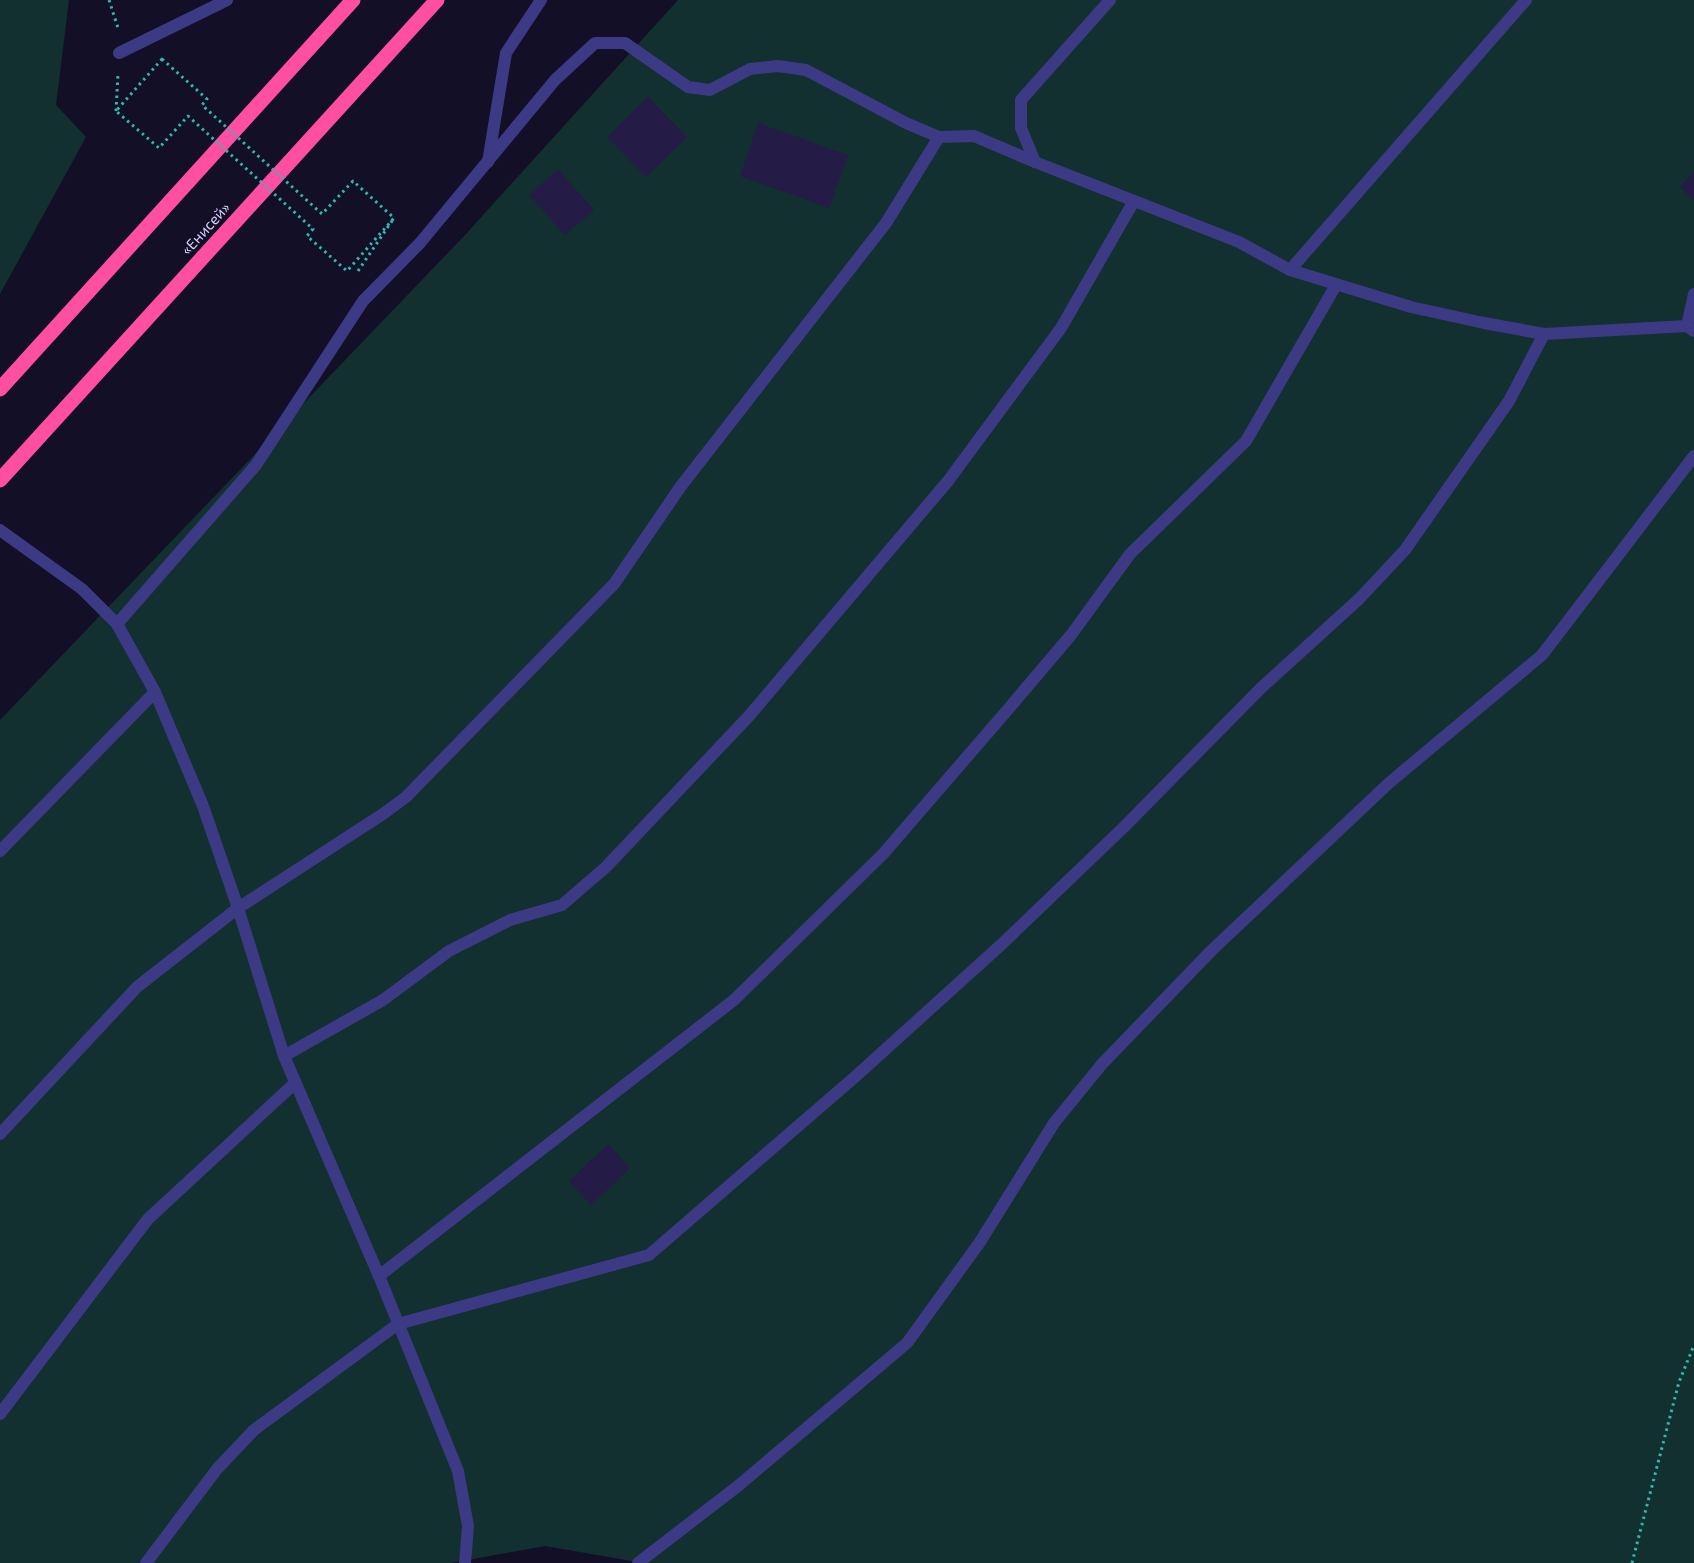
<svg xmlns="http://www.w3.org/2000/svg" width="1694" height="1563" viewBox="0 0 1694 1563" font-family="'Exo 2',sans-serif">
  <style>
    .green { fill: #12302f }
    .building { fill: #241b47 }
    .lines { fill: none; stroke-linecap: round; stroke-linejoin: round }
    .path { stroke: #2fb8b0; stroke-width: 3; stroke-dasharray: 2.5 4; stroke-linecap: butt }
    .lane { stroke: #3d3a85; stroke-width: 12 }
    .street { stroke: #3d3a85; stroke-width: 12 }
    .highway { stroke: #ff4fa3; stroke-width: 15 }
    .path-bridge { stroke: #2fb8b0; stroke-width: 3; stroke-dasharray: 2.5 4; stroke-linecap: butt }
    .labels { text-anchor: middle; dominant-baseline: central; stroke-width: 5; stroke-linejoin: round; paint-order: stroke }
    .street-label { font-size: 15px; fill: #d9d4ff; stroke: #130f26 }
  </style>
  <rect width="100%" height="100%" fill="#130f26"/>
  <g class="green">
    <polygon points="0,0 69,0 56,105 86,137 0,294"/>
    <polygon points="678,0 1694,0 1694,1563 643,1563 545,1546 451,1563 0,1563 0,720 465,235"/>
  </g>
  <g class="building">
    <polygon points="648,97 687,137 646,177 607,137"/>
    <polygon points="758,123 848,155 829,208 740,176"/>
    <polygon points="558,169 594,210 565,235 529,195"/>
    <polygon points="1694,172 1694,201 1680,187"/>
    <polygon points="608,1144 630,1168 591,1205 569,1181"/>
  </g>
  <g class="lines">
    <g class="path">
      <polyline points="109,0 118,28"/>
      <polyline points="116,111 118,74"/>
      <polyline points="358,271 394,218"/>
      <polyline points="1632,1563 1679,1382 1694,1345"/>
    </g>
    <g class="lane">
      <polyline points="119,53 227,0"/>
      <polyline points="488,162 506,53 541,0"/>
      <polyline points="1035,162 1021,128 1021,100 1110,0"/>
      <polyline points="1290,270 1526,0"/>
      <polyline points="1687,326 1694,294"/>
      <polyline points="117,624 256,465 363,301 420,243 555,80 595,43 625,43 688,87 710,90 750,69 778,66 806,70 906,123 939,137 974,136 1035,162 1239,242 1290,270 1411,307 1484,323 1544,334 1687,326 1694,331"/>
      <polyline points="0,851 155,692"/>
      <polyline points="284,1056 383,1000 449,951 510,920 562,905 606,867 749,716 948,481 1061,328 1134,201"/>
      <polyline points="0,1134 137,987 238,908 383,814 406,797 614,584 681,486 886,223 939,137"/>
      <polyline points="379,1276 734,1000 883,854 1004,714 1071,635 1130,554 1246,441 1336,285"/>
      <polyline points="0,1414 148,1219 295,1083"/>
      <polyline points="146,1563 217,1469 254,1430 398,1324 649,1255 856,1076 1003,943 1124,827 1261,688 1359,599 1405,550 1509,401 1544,334"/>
      <polyline points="638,1563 738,1486 907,1343 980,1242 1054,1123 1102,1064 1212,950 1389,783 1542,655 1694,456"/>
    </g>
    <polyline class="street" points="0,530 82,589 117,624 155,692 203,806 238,908 284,1056 379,1276 458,1471 468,1526 465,1563"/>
    <g class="highway">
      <polyline points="0,389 353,0"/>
      <polyline points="0,480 437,0"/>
    </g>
    <polygon class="path-bridge" points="162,59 207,99 202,105 322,214 353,181 394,218 347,271 307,236 313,229 188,116 159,148 116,111"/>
  </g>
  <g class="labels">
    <g class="street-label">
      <text transform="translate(205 228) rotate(-48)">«Енисей»</text>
    </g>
  </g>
</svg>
